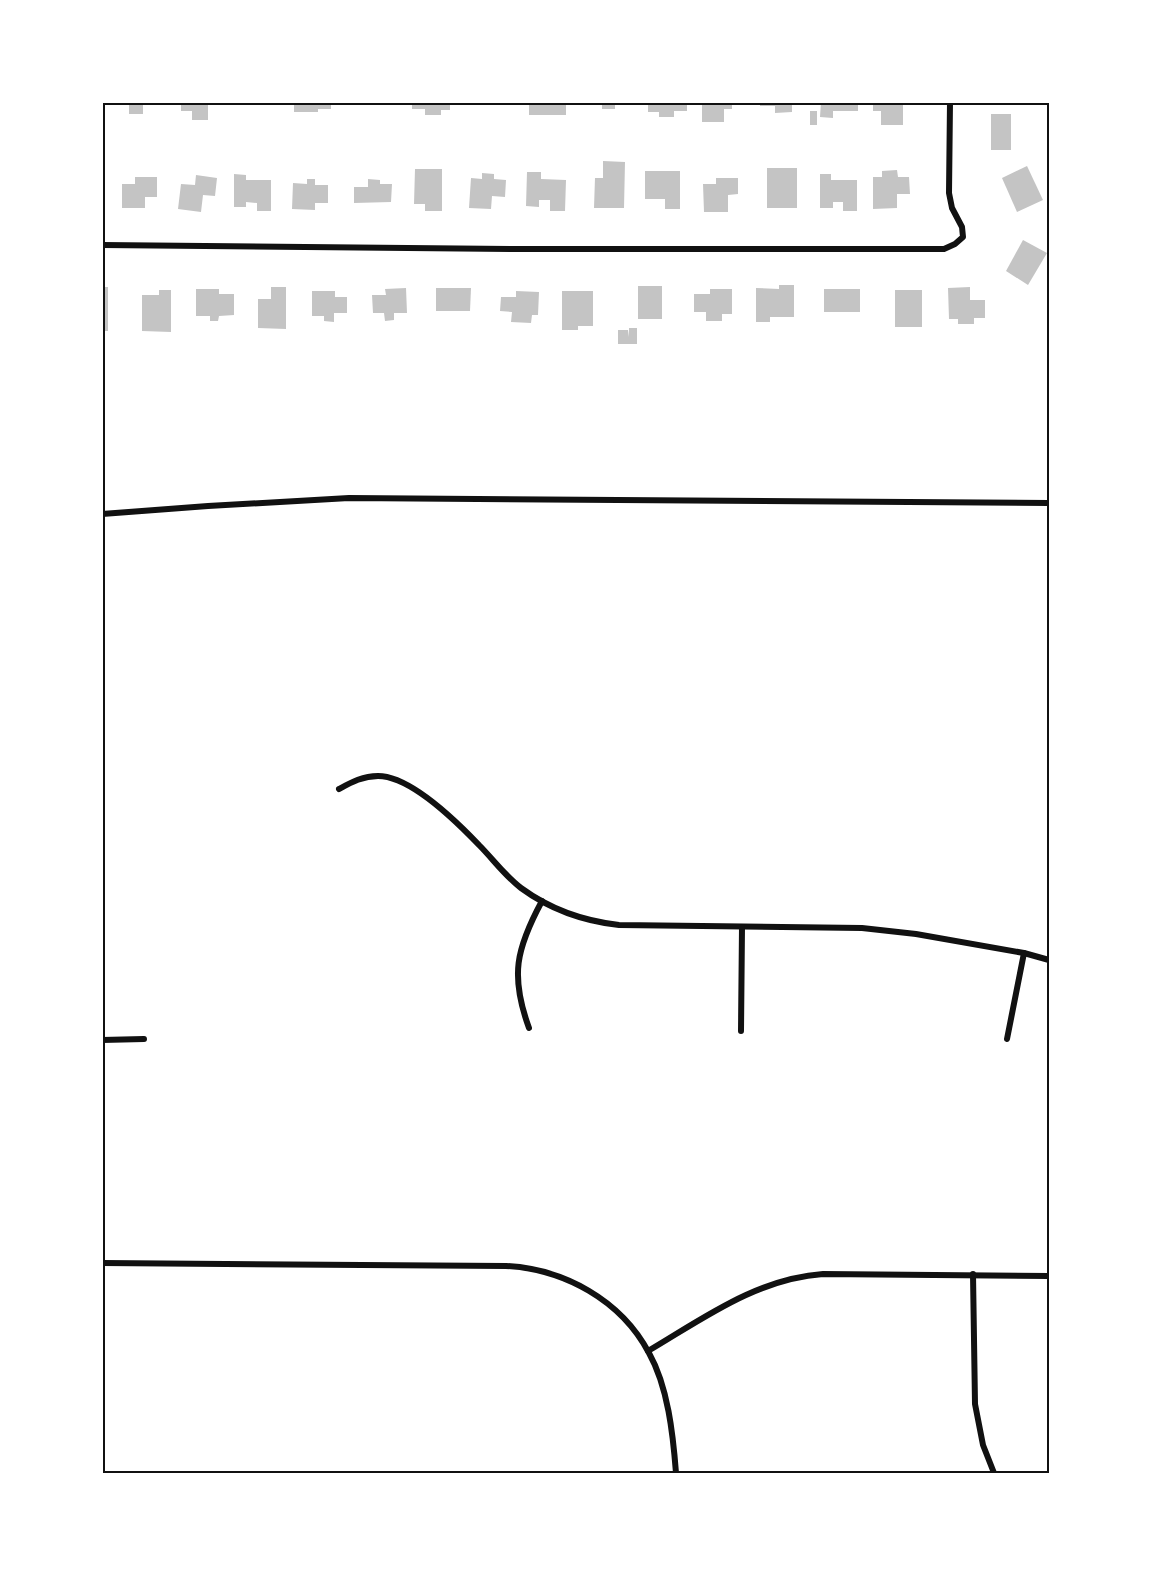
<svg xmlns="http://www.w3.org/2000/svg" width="1151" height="1575" viewBox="0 0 1151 1575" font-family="'Zilla Slab',serif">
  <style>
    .building { fill: #c4c4c4 }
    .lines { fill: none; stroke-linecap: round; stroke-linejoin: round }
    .minor { stroke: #111; stroke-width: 6 }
    .neatline { fill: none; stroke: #111; stroke-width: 2 }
  </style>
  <rect width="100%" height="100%" fill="#fff"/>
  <g class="building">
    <rect x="129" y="102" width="14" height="12"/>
    <polygon points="181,102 208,102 208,120 192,120 192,111 181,111"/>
    <polygon points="294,102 331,102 331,109 318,109 318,112 294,112"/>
    <polygon points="412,102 450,102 450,110 441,110 441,115 425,115 425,109 412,109"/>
    <rect x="529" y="102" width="37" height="13"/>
    <rect x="602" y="102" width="13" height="7"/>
    <polygon points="648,102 687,102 687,111 674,111 674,117 659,117 659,112 648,112"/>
    <polygon points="702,102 732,102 732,109 724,109 724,122 702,122"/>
    <polygon points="760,102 799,102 799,105 792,105 792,112 775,113 775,106 760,106"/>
    <polygon points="821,102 858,102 858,111 833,111 833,118 820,117"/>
    <polygon points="873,102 903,102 903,125 881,125 881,111 873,111"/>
    <rect x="810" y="111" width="7" height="14"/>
    <rect x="991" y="114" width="20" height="36"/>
    <polygon points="603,161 625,162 624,208 594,208 595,178 603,178"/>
    <polygon points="1027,166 1043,200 1017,212 1002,178"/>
    <rect x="767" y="168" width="30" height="40"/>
    <polygon points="415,169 442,169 442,211 425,211 425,204 414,204"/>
    <polygon points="897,170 898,177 909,177 910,194 897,194 897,208 873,209 873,177 882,177 882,171"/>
    <polygon points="645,171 680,171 680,209 665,209 665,199 645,199"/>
    <polygon points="527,172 541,172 541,179 566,180 565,211 550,211 550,200 539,200 539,207 526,206"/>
    <polygon points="482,173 494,174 494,179 506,180 505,197 492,196 491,209 469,208 471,178 482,179"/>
    <polygon points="234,174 246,175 246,180 271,180 271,211 257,211 257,203 246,202 246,207 234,207"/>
    <polygon points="820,174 831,174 831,180 857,180 857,211 843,211 843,202 833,202 833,208 820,208"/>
    <polygon points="196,175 217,178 215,196 203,195 201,212 178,209 181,184 195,185"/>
    <polygon points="135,177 157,177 157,197 145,197 145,208 122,208 122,184 135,184"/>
    <polygon points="716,178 738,178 738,194 728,195 728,212 704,212 703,184 716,184"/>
    <polygon points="307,179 315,179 315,185 328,185 328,203 315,203 315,210 292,209 293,183 307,184"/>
    <polygon points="368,179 380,180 380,184 392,184 391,202 354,203 354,187 368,187"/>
    <polygon points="1023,240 1047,253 1028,285 1006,271"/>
    <polygon points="779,285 794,285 794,317 770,317 770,322 756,322 756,288 779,289"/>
    <rect x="638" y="286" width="24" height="33"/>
    <rect x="102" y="287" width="6" height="44"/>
    <polygon points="271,287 286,287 286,329 258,328 258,299 271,299"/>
    <polygon points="970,287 970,300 985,300 985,318 974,318 974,324 958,324 958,319 949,319 948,288"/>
    <polygon points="406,288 407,313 394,313 394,320 385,321 384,313 373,313 372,295 386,295 385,289"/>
    <polygon points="436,288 471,288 470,311 436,311"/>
    <polygon points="196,289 219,289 219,294 234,294 234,315 219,316 218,321 210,321 210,316 196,316"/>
    <polygon points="710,289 732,289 732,314 722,314 722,321 706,321 706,312 694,312 694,294 710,294"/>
    <rect x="824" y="289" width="36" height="23"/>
    <polygon points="159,290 171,290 171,332 142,331 142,295 159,295"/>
    <rect x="895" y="290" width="27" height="37"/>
    <polygon points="312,291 335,291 335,297 347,297 347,313 334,313 334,322 324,321 324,316 312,316"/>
    <polygon points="516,291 539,292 538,315 532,315 531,323 511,322 512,312 500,311 501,297 516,297"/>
    <polygon points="562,291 593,291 593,326 578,326 578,330 562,330"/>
    <polygon points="629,328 637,328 637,344 618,344 618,330 628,330 629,337"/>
  </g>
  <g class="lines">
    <g class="minor">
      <polyline points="102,245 515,249 944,249 955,244 963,237 962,227 952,208 949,193 950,102"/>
      <polyline points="102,514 208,506 349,498 1049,503"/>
      <path d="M339,789C352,782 363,776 378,776C411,776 457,822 479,845C493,859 505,876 521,888C551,910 583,921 619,925L862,928L916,934L1024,953L1049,960"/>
      <path d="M529,1028C510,976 516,949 542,901"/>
      <polyline points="741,1031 742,927"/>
      <polyline points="1007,1039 1024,953"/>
      <polyline points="102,1040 144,1039"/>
      <path d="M102,1263L506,1266C564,1269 621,1300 649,1353C668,1387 673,1434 676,1473"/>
      <polyline points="973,1274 975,1404 983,1445 994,1473"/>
      <path d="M648,1351C704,1318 756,1279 823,1274L1049,1276"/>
    </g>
  </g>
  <rect width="1151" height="1575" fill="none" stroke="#ffffff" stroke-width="207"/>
  <rect x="104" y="104" width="944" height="1368" class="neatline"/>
</svg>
